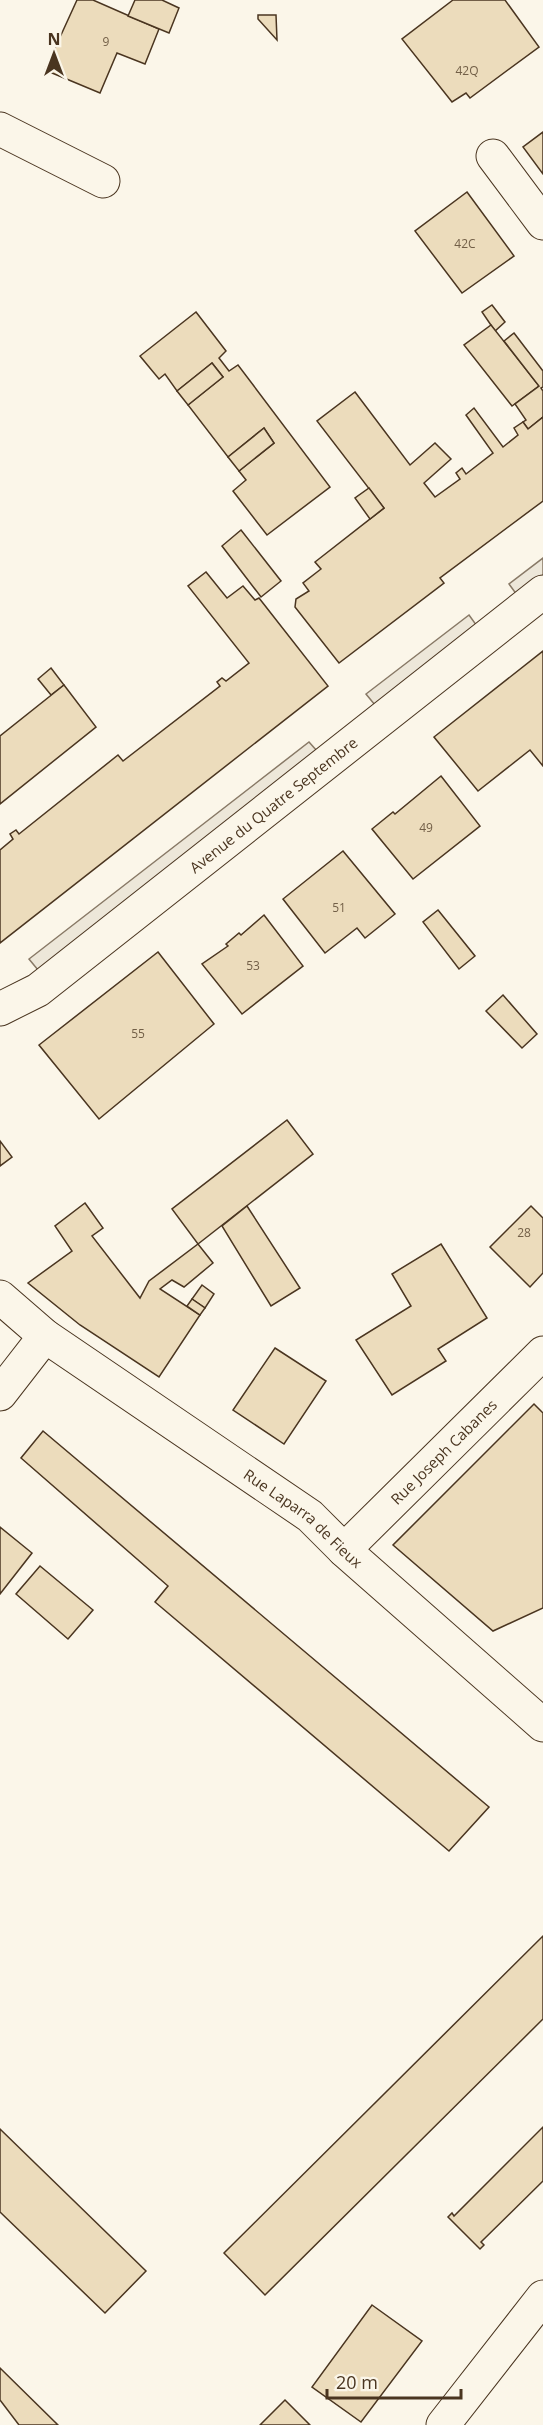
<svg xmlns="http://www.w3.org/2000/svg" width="543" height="2425" viewBox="0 0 543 2425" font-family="'Open Sans',sans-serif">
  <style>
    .parking { fill: #ede7d9; stroke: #887966; stroke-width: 1.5 }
    .building { fill: #ecdcbc; stroke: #4a3520; stroke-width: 1.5 }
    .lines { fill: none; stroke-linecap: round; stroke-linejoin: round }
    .minor-casing { stroke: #4a3520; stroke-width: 35 }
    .tertiary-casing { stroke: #4a3520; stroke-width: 35 }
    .minor { stroke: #fbf6e9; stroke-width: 33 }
    .tertiary { stroke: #fbf6e9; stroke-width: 33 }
    .labels { text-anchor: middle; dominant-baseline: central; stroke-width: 4.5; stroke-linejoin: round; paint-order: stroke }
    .number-label { font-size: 12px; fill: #725f47 }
    .street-label { font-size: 15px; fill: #4a3520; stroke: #fbf6e9 }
  </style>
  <rect width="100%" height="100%" fill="#fbf6e9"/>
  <g class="parking">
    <polygon points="543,558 543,575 517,595 509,584"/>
    <polygon points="469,615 477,626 375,705 366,694"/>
    <polygon points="309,742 317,751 38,970 29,959"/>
  </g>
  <g class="building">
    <polygon points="77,0 93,0 159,29 145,64 117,53 100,93 45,70"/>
    <polygon points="135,0 162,0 179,8 169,33 128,16"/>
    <polygon points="453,0 505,0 539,47 470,98 466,93 452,102 402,39"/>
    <polygon points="258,15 276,15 277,40 258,19"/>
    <polygon points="543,132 543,174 523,147"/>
    <polygon points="467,192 514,256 462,293 415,231"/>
    <polygon points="492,305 505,322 495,331 482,312"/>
    <polygon points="196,312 226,351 219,358 229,371 238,365 330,487 267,535 233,491 246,480 239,471 274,443 264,428 228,457 188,405 223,377 212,363 177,391 165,374 159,379 140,356"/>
    <polygon points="491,325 539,386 512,406 464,345"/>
    <polygon points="514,333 543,371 543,387 541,388 543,391 543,417 528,429 523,422 526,420 515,404 539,386 504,341"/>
    <polygon points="212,363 223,377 188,405 177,391"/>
    <polygon points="355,392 410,465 435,443 451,459 424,483 435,497 460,479 456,473 462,468 466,474 493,453 466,415 474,408 503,447 518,435 514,428 523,422 528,429 543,417 543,501 440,578 444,583 339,663 295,607 296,599 309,591 303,583 321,569 315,562 384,508 317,421"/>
    <polygon points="264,428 274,443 239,471 228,457"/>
    <polygon points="369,488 384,508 370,519 355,498"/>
    <polygon points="241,530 281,581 261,597 222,546"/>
    <polygon points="206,572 227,598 243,586 255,600 259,598 328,686 0,943 0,850 13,839 10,834 16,830 19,834 118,755 123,761 220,686 217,682 222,678 226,681 249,663 188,586"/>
    <polygon points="543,651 543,766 530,750 478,791 434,737"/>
    <polygon points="51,668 64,685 51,695 38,679"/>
    <polygon points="64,685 96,727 0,804 0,736"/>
    <polygon points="441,776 480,826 413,879 372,829 393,812 395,814"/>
    <polygon points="343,851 395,914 365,938 357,928 325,953 283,899"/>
    <polygon points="438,910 475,956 459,969 423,922"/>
    <polygon points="264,915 303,966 242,1014 202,964 228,946 226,944 239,933 241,935"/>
    <polygon points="158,952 214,1024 99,1119 39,1045"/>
    <polygon points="503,995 537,1034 522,1048 486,1011"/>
    <polygon points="287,1120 313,1154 198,1244 172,1209"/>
    <polygon points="0,1141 12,1157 0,1166"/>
    <polygon points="85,1203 103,1228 92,1236 140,1298 149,1281 198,1244 213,1263 184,1287 172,1280 160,1289 200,1315 159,1377 80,1325 28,1283 72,1251 55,1226"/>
    <polygon points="247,1206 300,1288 271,1306 222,1226"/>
    <polygon points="531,1206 543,1218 543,1273 530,1287 490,1247"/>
    <polygon points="441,1244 487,1318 438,1349 446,1361 392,1395 356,1340 411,1306 392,1274"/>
    <polygon points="202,1285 214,1294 205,1308 192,1299"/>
    <polygon points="192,1299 205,1308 200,1315 187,1306"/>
    <polygon points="275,1348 326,1381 284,1444 233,1410"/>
    <polygon points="534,1404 543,1413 543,1608 493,1631 393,1545"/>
    <polygon points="43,1431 489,1807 449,1851 155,1602 168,1586 21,1458"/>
    <polygon points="0,1527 32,1553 0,1594"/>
    <polygon points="40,1566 93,1610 68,1639 16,1594"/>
    <polygon points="543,1936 543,2019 265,2295 224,2253"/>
    <polygon points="543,2127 543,2181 481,2242 484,2245 480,2249 448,2217 452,2213 454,2216"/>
    <polygon points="0,2129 146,2271 105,2313 0,2212"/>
    <polygon points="372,2305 422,2341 361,2422 312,2387"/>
    <polygon points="0,2368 58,2425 19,2425 0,2400"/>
    <polygon points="285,2400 310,2425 260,2425"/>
  </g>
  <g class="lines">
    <defs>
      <g id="minor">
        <polyline points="0,129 103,181"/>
        <polyline points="493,156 543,223"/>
        <path id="s1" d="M0,1297L45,1336L310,1516L344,1550L543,1725"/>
        <polyline points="0,1394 45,1336"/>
        <path id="s2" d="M344,1550L543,1353"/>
        <polyline points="443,2425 543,2297"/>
      </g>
      <g id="tertiary">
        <path id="s3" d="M0,1009L38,990L543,592"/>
      </g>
    </defs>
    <use href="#minor" class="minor-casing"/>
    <use href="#tertiary" class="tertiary-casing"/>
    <use href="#minor" class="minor"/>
    <use href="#tertiary" class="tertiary"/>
  </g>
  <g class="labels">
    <g class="number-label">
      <text x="106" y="41">9</text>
      <text x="467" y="70">42Q</text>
      <text x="465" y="243">42C</text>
      <text x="426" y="827">49</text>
      <text x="339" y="907">51</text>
      <text x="253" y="965">53</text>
      <text x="138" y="1033">55</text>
      <text x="524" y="1232">28</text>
    </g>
    <g class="street-label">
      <text stroke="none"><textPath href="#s3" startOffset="342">Avenue du Quatre Septembre</textPath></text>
      <text stroke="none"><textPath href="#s2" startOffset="140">Rue Joseph Cabanes</textPath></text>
      <text stroke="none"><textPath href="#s1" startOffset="376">Rue Laparra de Fieux</textPath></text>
    </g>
  </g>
  <g transform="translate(54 54)" stroke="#fbf6e9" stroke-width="4.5" paint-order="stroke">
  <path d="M0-4.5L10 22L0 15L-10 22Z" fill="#4a3520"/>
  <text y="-9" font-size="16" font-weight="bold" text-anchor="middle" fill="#4a3520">N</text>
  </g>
  <path d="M327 2389v9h134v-9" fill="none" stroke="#4a3520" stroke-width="3"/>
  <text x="336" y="2389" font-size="18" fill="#4a3520" stroke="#fbf6e9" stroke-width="4.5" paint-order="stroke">20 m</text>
</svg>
